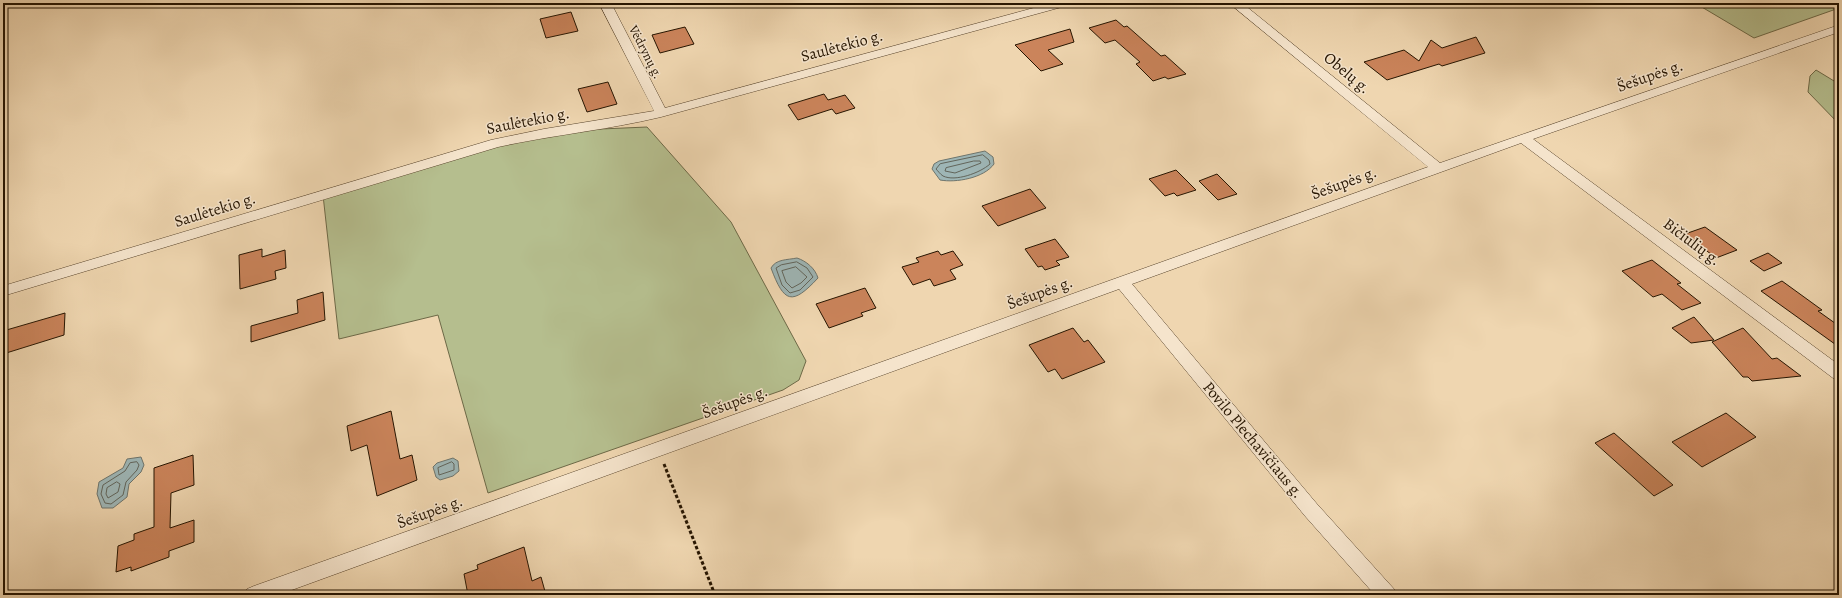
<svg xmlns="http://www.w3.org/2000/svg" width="1842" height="598" viewBox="0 0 1842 598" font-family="Alegreya,serif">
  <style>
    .green { fill: #b5be8e; stroke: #6d6947 }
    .water { fill: #9eb6b6; stroke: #6e756d }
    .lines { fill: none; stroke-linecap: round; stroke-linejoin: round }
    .shore { stroke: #62655b; stroke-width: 1 }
    .building { fill: #cb845b; stroke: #251400 }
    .minor-casing { stroke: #58442c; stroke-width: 1 }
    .path { stroke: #251400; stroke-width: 3; stroke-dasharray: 3.5 2; stroke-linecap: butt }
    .minor { fill: #f5e4cc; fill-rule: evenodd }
    .labels { text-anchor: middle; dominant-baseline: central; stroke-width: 3; stroke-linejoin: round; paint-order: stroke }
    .far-street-label { font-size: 13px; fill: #251400; stroke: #f5e4cc }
    .street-label { font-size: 16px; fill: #251400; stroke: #f5e4cc }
  </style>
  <rect width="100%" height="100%" fill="#efd6b0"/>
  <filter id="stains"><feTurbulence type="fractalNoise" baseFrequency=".005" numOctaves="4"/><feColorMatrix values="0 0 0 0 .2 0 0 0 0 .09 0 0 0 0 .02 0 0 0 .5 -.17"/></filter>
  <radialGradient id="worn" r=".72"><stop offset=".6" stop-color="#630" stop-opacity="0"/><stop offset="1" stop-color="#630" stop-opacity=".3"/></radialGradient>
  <g class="green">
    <polygon points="1695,3 1838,3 1839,8 1754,38"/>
    <polygon points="1816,70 1839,84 1839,124 1808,92 1810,76"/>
    <polygon points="647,127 731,222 806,361 799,380 783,390 488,493 438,315 339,339 323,195 531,132"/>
  </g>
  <g class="water">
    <path d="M985,151L993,157L994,164C984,178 956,183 940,180L932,169L934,164L939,161Z"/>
    <path d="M797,258C806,261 815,268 818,278C792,306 784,303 771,268C776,259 787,260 797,258Z"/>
    <polygon points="141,457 144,465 141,472 129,484 127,497 113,508 102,508 97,494 99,482 123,468 127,459"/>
    <polygon points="453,458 458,461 459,471 453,476 440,480 436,477 433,467 437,463"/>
  </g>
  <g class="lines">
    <g class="shore">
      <path d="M983,155L989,160L990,164C980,173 955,182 943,176C940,174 938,171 936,169L940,164Z"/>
      <polygon points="974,161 980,161 981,163 955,173 945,171 946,168"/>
      <polygon points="797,262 807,268 813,277 800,290 790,293 782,285 776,268 781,265"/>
      <polygon points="796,267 807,277 801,283 792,288 786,282 782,271"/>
      <polygon points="137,462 139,465 137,470 126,482 123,495 111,504 105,503 101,494 103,485 125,471 130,463"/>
      <polygon points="452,462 454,464 454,470 439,475 438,468"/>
      <polygon points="117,482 120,484 118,492 108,498 106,494 107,488"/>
    </g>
  </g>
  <g class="building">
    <polygon points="571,12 578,31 546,38 540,19"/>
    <polygon points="1116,20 1124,27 1127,26 1161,56 1165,55 1186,74 1168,79 1165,77 1153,81 1136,64 1140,62 1115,40 1105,43 1089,28"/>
    <polygon points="685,27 694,44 660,53 652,35"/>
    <polygon points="1070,29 1074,42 1048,50 1063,64 1041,71 1015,45"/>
    <polygon points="1476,37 1485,53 1442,66 1439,64 1387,80 1364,62 1404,50 1419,61 1431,40 1442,48"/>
    <polygon points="608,82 617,104 587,112 578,89"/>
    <polygon points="824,94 828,100 845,95 855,108 836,114 832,109 798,120 788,105"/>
    <polygon points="1176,170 1196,190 1177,196 1174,193 1165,196 1149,179"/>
    <polygon points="1217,174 1237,194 1218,200 1199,181"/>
    <polygon points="1030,189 1046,208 998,226 982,206"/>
    <polygon points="1705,227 1737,250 1716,258 1685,234"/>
    <polygon points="1055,239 1069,257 1056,261 1060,265 1045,270 1042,266 1038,267 1025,249"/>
    <polygon points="262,249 262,257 285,250 286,268 275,271 276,279 240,289 239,255"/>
    <polygon points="938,251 941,255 953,251 963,265 950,270 956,279 934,286 930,279 913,285 902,267 919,262 916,258"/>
    <polygon points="1768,253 1782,263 1764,271 1750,261"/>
    <polygon points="1652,260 1681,283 1677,284 1701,303 1682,310 1662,294 1653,297 1622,271"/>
    <polygon points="1782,281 1822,310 1818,311 1839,326 1839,347 1761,291"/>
    <polygon points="865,288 876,308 861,313 863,316 829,328 816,304"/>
    <polygon points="323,292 325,320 251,342 251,326 298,313 297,300"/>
    <polygon points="65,313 64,335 3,354 3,331"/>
    <polygon points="1694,317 1714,340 1691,343 1672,328"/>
    <polygon points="1073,328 1084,342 1088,340 1105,362 1062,379 1055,369 1048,372 1029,345"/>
    <polygon points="1743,328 1772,359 1777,358 1801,376 1752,381 1748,377 1743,377 1712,342"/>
    <polygon points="391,411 400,459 412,455 417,480 377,496 367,445 351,451 347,426"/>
    <polygon points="1726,413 1756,437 1702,467 1672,442"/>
    <polygon points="1614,433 1673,485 1654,496 1595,443"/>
    <polygon points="193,455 194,485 171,493 170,528 194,520 194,542 169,551 169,557 131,571 131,567 116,572 118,546 134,540 134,534 154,527 154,468"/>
    <polygon points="524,547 532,581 541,577 546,595 468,595 464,574 478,569 477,565"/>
  </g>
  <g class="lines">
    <defs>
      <g id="minor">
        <path d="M599,3H611L665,108L1052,3H1071L1069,5L661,117C607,130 552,135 498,147L3,296V286L491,140L544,129L654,111Z"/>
        <polygon points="1229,3 1242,3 1440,163 1839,25 1839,32 1533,139 1839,365 1839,380 1833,378 1521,143 1132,284 1317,504 1394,589 1396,595 1375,595 1305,516 1119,289 278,595 245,595 247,589 254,586 1428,167"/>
      </g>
    </defs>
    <use href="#minor" class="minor-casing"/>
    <polyline class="path" points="664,464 715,595"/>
    <use href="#minor" class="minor"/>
  </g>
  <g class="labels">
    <g class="far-street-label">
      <text transform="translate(646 52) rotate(63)">Vėdrynų g.</text>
    </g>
    <g class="street-label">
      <text transform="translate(842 46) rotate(-15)">Saulėtekio g.</text>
      <text transform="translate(1347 73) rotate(40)">Obelų g.</text>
      <text transform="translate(1650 76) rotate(-19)">Šešupės g.</text>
      <text transform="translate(528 121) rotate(-11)">Saulėtekio g.</text>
      <text transform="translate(1344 183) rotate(-20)">Šešupės g.</text>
      <text transform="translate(215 210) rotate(-17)">Saulėtekio g.</text>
      <text transform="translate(1692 242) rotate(37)">Bičiulių g.</text>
      <text transform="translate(1040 293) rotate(-20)">Šešupės g.</text>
      <text transform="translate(735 402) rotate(-20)">Šešupės g.</text>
      <text transform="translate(1253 440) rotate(50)">Povilo Plechavičiaus g.</text>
      <text transform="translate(430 512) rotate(-20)">Šešupės g.</text>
    </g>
  </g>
  <rect width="1842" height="598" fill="none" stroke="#efd6b0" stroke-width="16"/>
  <rect x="4" y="4" width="1834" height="590" fill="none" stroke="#251400" stroke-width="2"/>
  <rect x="8" y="8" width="1826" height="582" fill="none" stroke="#251400"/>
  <rect width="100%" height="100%" filter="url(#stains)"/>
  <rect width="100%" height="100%" fill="url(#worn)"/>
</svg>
